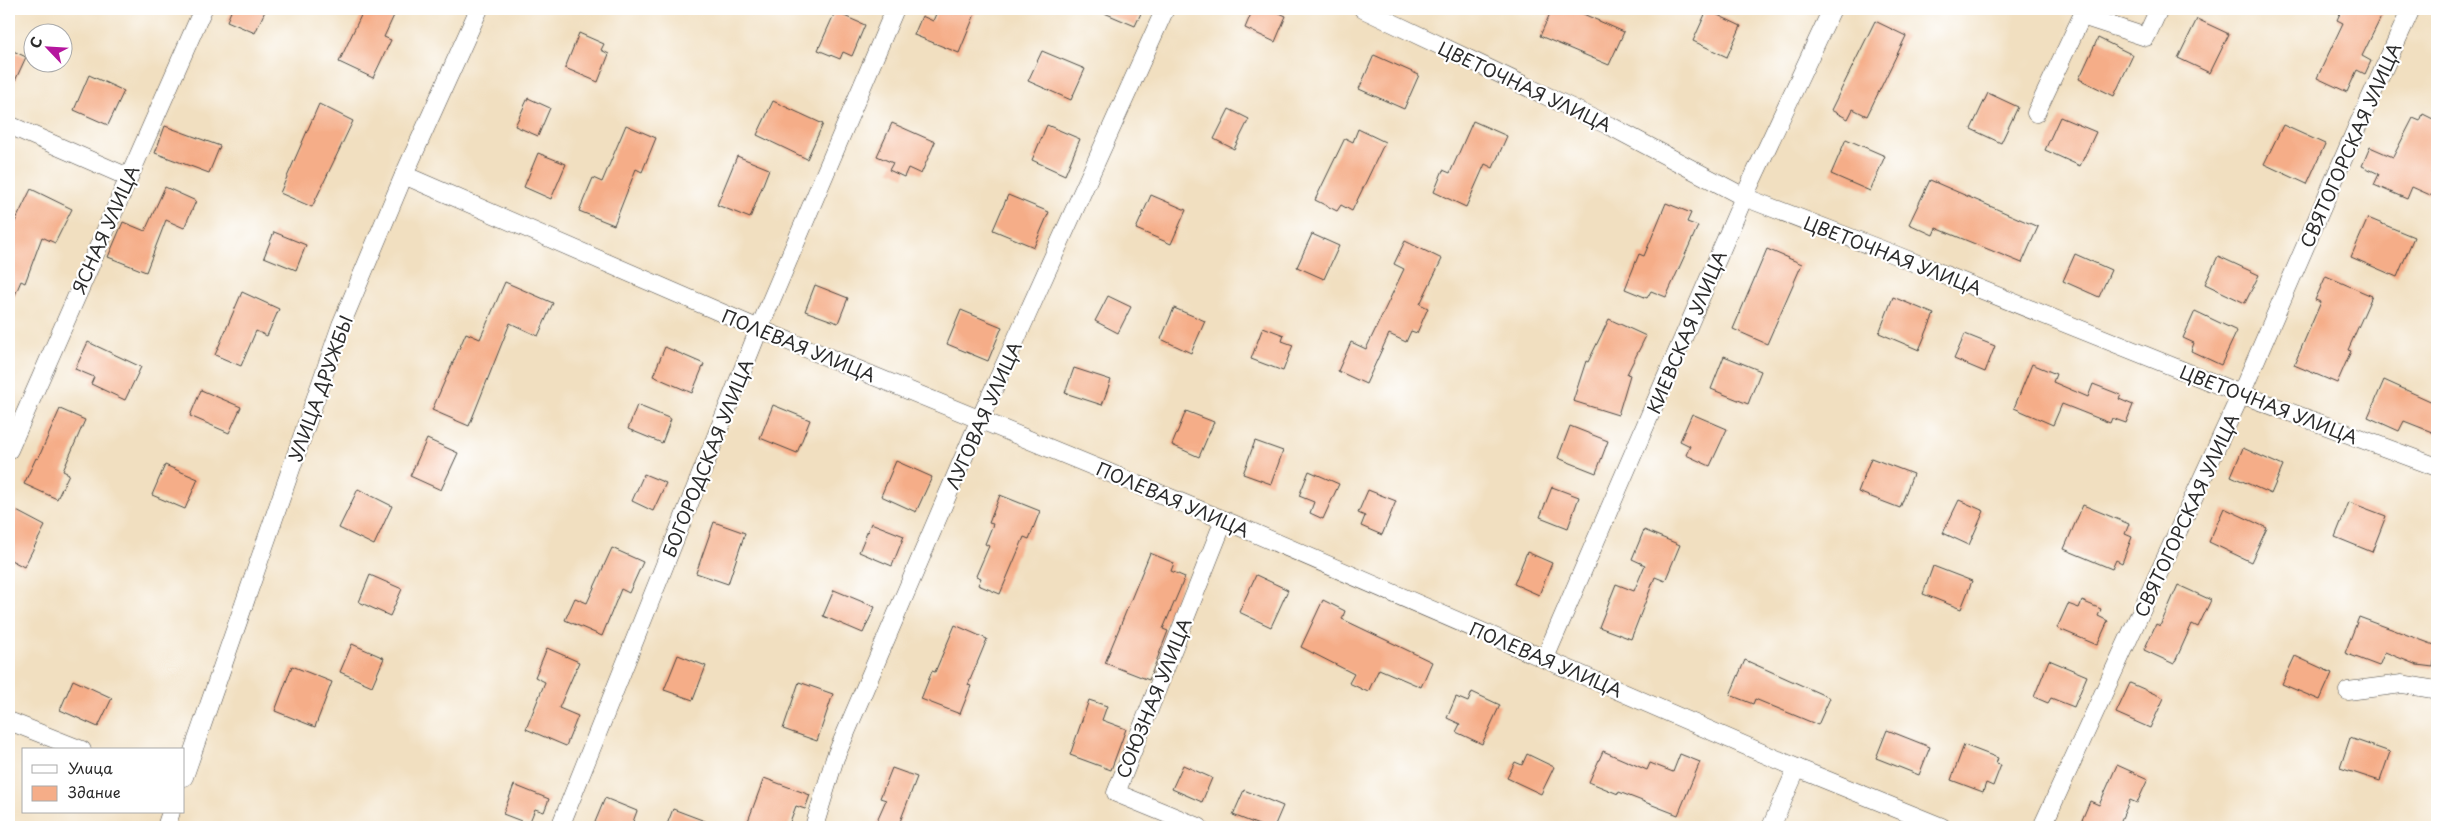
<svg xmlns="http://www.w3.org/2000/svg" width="2446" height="836" viewBox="0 0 2446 836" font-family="'Playpen Sans',sans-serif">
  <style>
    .building { fill: #f5ad88 }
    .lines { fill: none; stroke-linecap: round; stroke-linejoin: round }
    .street-casing { stroke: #494641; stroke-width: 19 }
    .street { stroke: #fff; stroke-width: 18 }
    .labels { text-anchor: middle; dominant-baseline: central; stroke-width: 4.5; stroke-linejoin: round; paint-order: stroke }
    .street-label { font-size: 18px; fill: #2b2b2b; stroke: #fff }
  </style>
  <rect width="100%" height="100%" fill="#fff"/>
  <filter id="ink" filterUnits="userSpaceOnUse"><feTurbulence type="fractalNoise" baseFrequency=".02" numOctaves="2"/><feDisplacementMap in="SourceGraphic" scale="10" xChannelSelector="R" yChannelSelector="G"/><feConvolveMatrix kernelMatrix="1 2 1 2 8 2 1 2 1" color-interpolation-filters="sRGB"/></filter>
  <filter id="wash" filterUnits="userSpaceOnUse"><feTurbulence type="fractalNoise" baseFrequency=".0096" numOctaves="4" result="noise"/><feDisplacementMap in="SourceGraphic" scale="20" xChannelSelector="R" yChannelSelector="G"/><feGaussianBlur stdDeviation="1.12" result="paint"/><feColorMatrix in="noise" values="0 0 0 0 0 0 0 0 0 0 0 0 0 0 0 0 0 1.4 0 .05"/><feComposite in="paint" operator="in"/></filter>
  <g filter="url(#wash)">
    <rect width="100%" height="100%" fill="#f1dfc0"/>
    <g id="blocks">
      <g class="building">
        <polygon points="232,9 266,9 255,33 227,21"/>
        <polygon points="364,9 397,9 384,37 391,40 373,78 339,62"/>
        <polygon points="938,9 977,9 959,53 914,35 922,16 933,21"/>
        <polygon points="1095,9 1143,9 1135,26"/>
        <polygon points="1253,9 1271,9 1286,16 1275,42 1245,28"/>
        <polygon points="1552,9 1572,9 1624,32 1609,65 1540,36"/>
        <polygon points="2342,9 2385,9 2362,56 2371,61 2365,74 2357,70 2347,92 2317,78 2343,23 2337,20"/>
        <polygon points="1707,10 1741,26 1727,57 1693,41"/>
        <polygon points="835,12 865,25 852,56 843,52 840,59 818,50"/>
        <polygon points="2197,19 2229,34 2210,73 2178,58"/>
        <polygon points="1875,21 1906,36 1867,116 1853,109 1848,119 1831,110"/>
        <polygon points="579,33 604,44 601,50 609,54 598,82 565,68"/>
        <polygon points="2098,38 2133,55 2114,96 2079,79"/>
        <polygon points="9,49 26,57 9,94"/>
        <polygon points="1042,51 1085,69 1071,100 1028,81"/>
        <polygon points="1374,55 1419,75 1404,109 1359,89"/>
        <polygon points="89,75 124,91 108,125 74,110"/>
        <polygon points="1988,93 2018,107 2001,143 1971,129"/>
        <polygon points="528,98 550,108 538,136 515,126"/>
        <polygon points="773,101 823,124 807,159 757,135"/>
        <polygon points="319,104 353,121 312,207 280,193"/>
        <polygon points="1229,109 1249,119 1234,149 1214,139"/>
        <polygon points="2423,114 2437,121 2437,161 2431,173 2437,176 2437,198 2412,187 2407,199 2374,185 2379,174 2362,166 2370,147 2393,157 2413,118 2420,121"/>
        <polygon points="2060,117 2096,132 2080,166 2045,150"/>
        <polygon points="1473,121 1507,136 1493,168 1485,164 1466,207 1434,192 1443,170 1450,173"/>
        <polygon points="892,123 935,142 921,174 908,168 904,177 889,170 893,163 877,156"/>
        <polygon points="626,125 656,138 642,172 636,169 614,225 579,211 593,178 602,182"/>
        <polygon points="1047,125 1080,139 1065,175 1032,160"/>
        <polygon points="2283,125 2325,144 2307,184 2264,164"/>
        <polygon points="165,126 220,146 209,173 155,153"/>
        <polygon points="1358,129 1385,142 1352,211 1341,205 1337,211 1315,200 1345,138 1353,142"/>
        <polygon points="1846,139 1885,156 1870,191 1831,174"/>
        <polygon points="538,153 566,164 551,199 524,187"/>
        <polygon points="737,156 769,169 750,218 717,205"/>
        <polygon points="1930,180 2038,227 2022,263 1936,228 1933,235 1909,224"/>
        <polygon points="165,187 196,201 184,228 166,220 146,272 108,257 123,222 145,231"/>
        <polygon points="31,189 72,209 55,243 42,237 25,283 21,281 9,309 9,234"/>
        <polygon points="1008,195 1049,212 1034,247 993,230"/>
        <polygon points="1151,195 1186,210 1171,244 1136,229"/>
        <polygon points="1666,203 1691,213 1687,222 1698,226 1666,297 1651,291 1647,298 1625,289 1639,254 1644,256"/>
        <polygon points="2368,218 2414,237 2397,277 2351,257"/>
        <polygon points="274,232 306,245 296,270 264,257"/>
        <polygon points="1312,234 1339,246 1324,279 1297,267"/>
        <polygon points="1405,241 1442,259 1420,304 1428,308 1417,333 1411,331 1406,342 1389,334 1366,384 1338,371 1351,342 1366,349 1404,269 1394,264"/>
        <polygon points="1767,249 1802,264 1767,344 1733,329"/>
        <polygon points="2075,254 2111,270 2099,297 2063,281"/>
        <polygon points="2218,256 2259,275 2245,303 2205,284"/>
        <polygon points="2326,276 2372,296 2348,350 2351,351 2337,383 2294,365 2321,302 2315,300"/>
        <polygon points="505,282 553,303 538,336 510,323 469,426 432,410 466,333 480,339"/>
        <polygon points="815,285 848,298 838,323 805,311"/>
        <polygon points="242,292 279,309 267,336 256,331 241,366 215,355"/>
        <polygon points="1108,296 1131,307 1118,333 1095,321"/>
        <polygon points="1893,297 1934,314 1919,350 1879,333"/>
        <polygon points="1174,308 1205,321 1191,353 1161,339"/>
        <polygon points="961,310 1002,327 988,361 947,344"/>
        <polygon points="2195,311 2237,331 2221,365 2191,351 2194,343 2183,338"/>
        <polygon points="1609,319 1646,336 1627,374 1630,375 1618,415 1573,401 1586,361 1588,362"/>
        <polygon points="1263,327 1284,335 1282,341 1293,345 1283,371 1251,359"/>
        <polygon points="1965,334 1995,346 1985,372 1954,359"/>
        <polygon points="88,342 141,367 125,400 91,384 94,377 75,369"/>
        <polygon points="665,347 704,364 692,393 653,376"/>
        <polygon points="1724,356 1761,371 1748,404 1711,389"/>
        <polygon points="2032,364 2056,374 2053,382 2088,397 2093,384 2121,395 2119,399 2133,405 2126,423 2112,418 2110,423 2062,404 2053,425 2014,408"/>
        <polygon points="1074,368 1111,380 1102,405 1065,393"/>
        <polygon points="2384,380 2437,404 2437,434 2404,421 2399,431 2368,417"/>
        <polygon points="201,390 241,407 229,433 190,416"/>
        <polygon points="637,405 671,419 662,443 628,429"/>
        <polygon points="773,405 810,420 797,453 760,438"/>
        <polygon points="60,409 85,420 63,471 69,474 57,499 24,484 36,458 38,459"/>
        <polygon points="1186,411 1214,422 1199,457 1172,445"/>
        <polygon points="1692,414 1727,429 1710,466 1686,455 1690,446 1680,441"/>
        <polygon points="1570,426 1608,441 1596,473 1558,458"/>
        <polygon points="427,439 458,453 441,490 410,476"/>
        <polygon points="1255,441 1283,451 1271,484 1243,474"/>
        <polygon points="2243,448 2283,466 2271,494 2231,476"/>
        <polygon points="1871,458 1913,474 1900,508 1858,492"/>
        <polygon points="896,461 932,477 916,512 881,496"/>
        <polygon points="165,465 198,479 185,509 152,495"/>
        <polygon points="1309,471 1339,484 1323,519 1310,513 1314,502 1299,496"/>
        <polygon points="644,474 666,483 653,511 632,501"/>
        <polygon points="1552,487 1579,497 1568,528 1540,517"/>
        <polygon points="358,489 392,506 374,545 339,528"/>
        <polygon points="1368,490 1396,501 1382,535 1361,526 1365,516 1358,513"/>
        <polygon points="1000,495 1040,511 1029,539 1024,537 1000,594 978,585 981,578 976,576 989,546 985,544 993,524 989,523"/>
        <polygon points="1959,500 1984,511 1969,545 1943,533"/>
        <polygon points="2349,502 2386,516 2372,552 2335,537"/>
        <polygon points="2083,505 2129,524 2125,534 2132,537 2122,563 2116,560 2112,569 2064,549"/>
        <polygon points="9,507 45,526 24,567 9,559"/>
        <polygon points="2224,508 2267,528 2251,562 2209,542"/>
        <polygon points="714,522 745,533 728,584 696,573"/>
        <polygon points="871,523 904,536 892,566 859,552"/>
        <polygon points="1644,530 1680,545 1665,581 1655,577 1631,639 1599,627 1616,584 1634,591 1645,565 1632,559"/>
        <polygon points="612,548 643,562 629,593 621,589 602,636 565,620 575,598 587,603"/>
        <polygon points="1527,552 1552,563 1539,595 1514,584"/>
        <polygon points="1150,553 1174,563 1171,571 1185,577 1163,629 1168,631 1149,680 1105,663"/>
        <polygon points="1933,566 1972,581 1961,609 1923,594"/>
        <polygon points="370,575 402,589 390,616 359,602"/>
        <polygon points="1256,575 1288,590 1271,627 1239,612"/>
        <polygon points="2178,585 2211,600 2198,627 2192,624 2174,664 2144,650 2156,624 2160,626"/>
        <polygon points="834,590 875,607 863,633 823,616"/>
        <polygon points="1323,600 1345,611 1342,619 1432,662 1421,687 1379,669 1368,692 1349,683 1354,674 1301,647"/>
        <polygon points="2082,601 2101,609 2098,616 2108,621 2097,645 2057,628 2068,604 2079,608"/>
        <polygon points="2359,617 2437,646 2433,667 2417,665 2385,652 2379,666 2345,653"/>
        <polygon points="955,625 987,639 968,685 971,686 960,714 921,699 932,671 935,672"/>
        <polygon points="352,644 384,658 372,686 340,672"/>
        <polygon points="547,648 579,662 559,708 578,716 566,746 526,729 545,682 535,677"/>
        <polygon points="678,655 706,666 693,700 664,690"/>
        <polygon points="2295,656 2332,673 2320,700 2282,684"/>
        <polygon points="1745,660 1830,698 1818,725 1755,699 1753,704 1730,695"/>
        <polygon points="2049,660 2087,676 2074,707 2051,698 2048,703 2034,697"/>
        <polygon points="292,666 332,682 315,727 275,711"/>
        <polygon points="73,680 112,698 98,727 60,710"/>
        <polygon points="799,682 833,694 817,741 783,729"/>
        <polygon points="2130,683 2164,698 2150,728 2116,713"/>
        <polygon points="1472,692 1500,705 1482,744 1456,732 1460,724 1447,718 1456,697 1468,702"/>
        <polygon points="1089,700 1107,706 1102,720 1126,729 1111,770 1070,755"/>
        <polygon points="1887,730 1930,747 1919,775 1876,758"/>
        <polygon points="2350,738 2390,752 2380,781 2340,768"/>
        <polygon points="1964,745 1998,758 1996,764 2001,765 1993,786 1986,783 1983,792 1951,780"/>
        <polygon points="1603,751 1647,770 1650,763 1673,772 1680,754 1700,762 1678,815 1619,792 1618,794 1589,782"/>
        <polygon points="1527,754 1554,767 1541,794 1507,778 1515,762 1522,765"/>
        <polygon points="1183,765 1212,778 1202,802 1172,789"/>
        <polygon points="2117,765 2148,779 2137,803 2130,800 2118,827 2079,827 2090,801 2099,805"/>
        <polygon points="892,768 917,777 898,827 874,827 886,800 880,798"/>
        <polygon points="764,778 810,795 805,809 796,806 788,827 765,827 748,821"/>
        <polygon points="514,785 549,799 544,812 535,809 529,824 503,814"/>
        <polygon points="1244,790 1283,806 1274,827 1264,827 1233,815"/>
        <polygon points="605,798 637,811 631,827 593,827"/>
        <polygon points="673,809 718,826 718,827 666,827"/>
      </g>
    </g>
  </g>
  <g filter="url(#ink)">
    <use href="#blocks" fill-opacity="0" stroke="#494641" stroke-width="1"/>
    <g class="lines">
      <defs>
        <g id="street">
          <polyline points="1363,9 1614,128 1744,197 1893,254 2241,394 2437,467"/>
          <polyline points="2036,113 2082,16 2146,37 2159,9"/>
          <polyline points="9,125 128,177"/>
          <polyline points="404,175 759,329 1224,520 1797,768 1942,827"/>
          <polyline points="9,450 203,9"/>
          <polyline points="1545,658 1744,197 1832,9"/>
          <polyline points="2348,691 2402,684 2437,690"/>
          <polyline points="9,721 82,750"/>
          <polyline points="184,777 341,325 404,175 479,9"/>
          <polyline points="166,827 171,812"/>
          <polyline points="560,827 759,329 895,9"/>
          <polyline points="814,827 835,758 980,419 1165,9"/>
          <polyline points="1199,827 1116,793 1224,520"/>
          <polyline points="1771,827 1797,768"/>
          <polyline points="2042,827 2241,394 2357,127 2411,9"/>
        </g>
      </defs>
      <use href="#street" class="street-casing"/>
      <use href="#street" class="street"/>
    </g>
  </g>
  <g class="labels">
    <g class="street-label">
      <text transform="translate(1525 86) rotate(25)">ЦВЕТОЧНАЯ УЛИЦА</text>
      <text transform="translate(2350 145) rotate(-66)">СВЯТОГОРСКАЯ УЛИЦА</text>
      <text transform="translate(105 229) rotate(-66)">ЯСНАЯ УЛИЦА</text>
      <text transform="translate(1893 255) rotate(21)">ЦВЕТОЧНАЯ УЛИЦА</text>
      <text transform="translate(1686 332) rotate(-67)">КИЕВСКАЯ УЛИЦА</text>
      <text transform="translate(799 345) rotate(22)">ПОЛЕВАЯ УЛИЦА</text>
      <text transform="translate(320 388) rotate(-70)">УЛИЦА ДРУЖБЫ</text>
      <text transform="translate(2269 404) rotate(21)">ЦВЕТОЧНАЯ УЛИЦА</text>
      <text transform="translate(983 415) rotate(-66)">ЛУГОВАЯ УЛИЦА</text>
      <text transform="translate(707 458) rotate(-68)">БОГОРОДСКАЯ УЛИЦА</text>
      <text transform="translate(1173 499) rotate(23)">ПОЛЕВАЯ УЛИЦА</text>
      <text transform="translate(2186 515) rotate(-65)">СВЯТОГОРСКАЯ УЛИЦА</text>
      <text transform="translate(1546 659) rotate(23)">ПОЛЕВАЯ УЛИЦА</text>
      <text transform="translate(1153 698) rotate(-68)">СОЮЗНАЯ УЛИЦА</text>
    </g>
  </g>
  <rect width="2446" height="836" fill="none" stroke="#fff" stroke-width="30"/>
  <rect x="22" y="748" width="162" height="65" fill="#ffffff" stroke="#aaaaaa"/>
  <rect x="32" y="765" width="25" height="8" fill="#ffffff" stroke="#aaaaaa"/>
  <text x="68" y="774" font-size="15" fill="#2b2b2b">Улица</text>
  <rect x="32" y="786" width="25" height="15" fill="#f5ad88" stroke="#aaaaaa"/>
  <text x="68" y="798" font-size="15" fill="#2b2b2b">Здание</text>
  <g transform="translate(48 48) rotate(295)"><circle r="24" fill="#ffffff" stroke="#aaaaaa"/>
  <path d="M0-4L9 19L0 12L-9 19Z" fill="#b5179e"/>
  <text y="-8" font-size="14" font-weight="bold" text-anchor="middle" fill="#2b2b2b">С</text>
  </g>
</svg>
